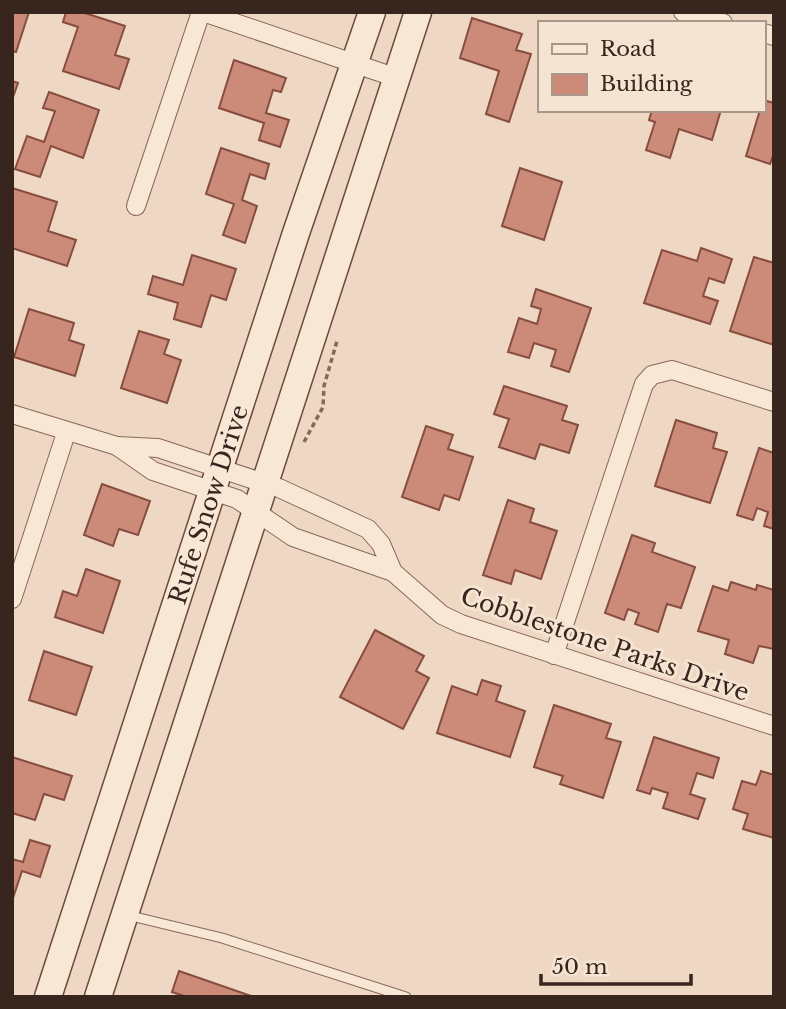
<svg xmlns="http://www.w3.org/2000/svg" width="786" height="1009" viewBox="0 0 786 1009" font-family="'Libre Baskerville',serif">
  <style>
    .building { fill: #cc8a79; stroke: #874d40; stroke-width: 2 }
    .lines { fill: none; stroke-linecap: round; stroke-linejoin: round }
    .lane-casing { stroke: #88685a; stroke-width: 11 }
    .street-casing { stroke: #88685a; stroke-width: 20 }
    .secondary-casing { stroke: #6a4a3d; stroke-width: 29 }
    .path { stroke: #88685a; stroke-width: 3.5; stroke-dasharray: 5 3.5; stroke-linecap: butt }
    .lane { stroke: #f9e7d6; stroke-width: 9 }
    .street { stroke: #f9e7d6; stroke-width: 18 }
    .secondary { stroke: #f9e7d6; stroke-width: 26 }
    .labels { text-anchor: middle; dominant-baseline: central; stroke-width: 6; stroke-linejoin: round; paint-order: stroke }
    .street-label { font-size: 24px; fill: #38251e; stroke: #f5e4d2 }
  </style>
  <rect width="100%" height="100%" fill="#eed8c3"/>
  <g class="building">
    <polygon points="12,12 29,12 16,52 12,51"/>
    <polygon points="66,12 82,12 125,26 115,55 129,59 119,89 63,71 78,27 63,22"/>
    <polygon points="472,18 522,34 516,50 531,54 509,122 486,114 499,71 460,58"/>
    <polygon points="234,60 286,78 281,92 273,90 266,113 289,120 280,147 259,140 264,123 219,108"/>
    <polygon points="12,81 18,83 12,100"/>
    <polygon points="49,92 99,110 83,158 51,146 40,177 15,169 27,136 44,142 55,111 43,108"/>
    <polygon points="763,100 774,103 774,153 770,164 746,156 760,110 763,110"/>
    <polygon points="652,110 721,110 712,140 679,129 670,158 646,150 655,122 649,120"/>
    <polygon points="221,148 269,164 265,179 250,174 242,200 257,206 245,243 223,235 234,204 206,194"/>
    <polygon points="520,168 562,182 544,240 502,226"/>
    <polygon points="12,188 57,202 48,231 76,240 67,266 12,248"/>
    <polygon points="701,248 732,259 724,283 709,278 703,296 718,301 710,324 644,303 662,250 697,261"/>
    <polygon points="192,255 236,269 226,300 211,295 201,327 174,319 178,303 148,294 153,276 183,285"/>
    <polygon points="754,257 774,263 774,345 730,331"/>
    <polygon points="536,289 591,308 569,372 551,366 556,350 534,343 529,358 508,352 519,318 537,324 541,309 531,306"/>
    <polygon points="29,309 74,323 69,340 84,345 75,376 14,357"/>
    <polygon points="139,331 169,340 164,354 181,360 167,403 121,388"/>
    <polygon points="504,386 567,406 562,420 578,425 569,453 540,444 535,459 499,447 509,419 494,414"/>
    <polygon points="676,420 717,433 713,448 727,452 710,503 655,486"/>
    <polygon points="426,426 453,435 448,449 473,457 459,500 444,495 439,510 402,497"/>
    <polygon points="759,448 774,453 774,529 764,526 768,512 757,508 753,520 737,515"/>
    <polygon points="102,484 150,501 138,535 119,529 113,546 84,535"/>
    <polygon points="508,500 534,509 530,522 557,531 541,579 515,570 511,584 483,575"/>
    <polygon points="632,535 655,543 652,552 695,567 681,608 667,604 658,632 635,624 639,613 628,609 624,620 605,613"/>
    <polygon points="86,569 120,581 103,633 55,617 63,591 77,596"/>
    <polygon points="731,582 756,590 757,585 774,590 774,649 759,646 753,663 725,654 729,640 698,631 713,586 728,591"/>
    <polygon points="375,630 424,656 416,671 429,678 403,729 340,697"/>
    <polygon points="44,651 92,667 76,715 29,700"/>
    <polygon points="482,680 501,686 496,701 525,711 510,757 437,733 452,686 477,695"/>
    <polygon points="554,705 611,724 606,738 621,742 603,798 560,784 563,776 534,767"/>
    <polygon points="654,737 719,758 713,778 697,773 690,794 705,799 698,819 663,808 668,793 652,788 650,794 637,790"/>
    <polygon points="12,757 72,776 64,800 44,794 35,820 12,813"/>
    <polygon points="761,771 774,775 774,838 743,829 748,814 733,809 742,781 756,785"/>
    <polygon points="30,840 50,846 40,877 22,871 12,901 12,859 23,862"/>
    <polygon points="179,971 254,997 187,997 172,992"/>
  </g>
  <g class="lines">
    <defs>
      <polyline id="lane" points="127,915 222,938 406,997"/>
      <g id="street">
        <polyline points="203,12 397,78"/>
        <polyline points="683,12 723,23"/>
        <polyline points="763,33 774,36"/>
        <polyline points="136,206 201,12"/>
        <polyline points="12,414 117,446 158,448 279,488 368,529 381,544 393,572"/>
        <polyline points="117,446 153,471 237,499 293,537 393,572 442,615 461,624 774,726"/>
        <polyline points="12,599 66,433"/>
        <polyline points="554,655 644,384 652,375 672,370 774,402"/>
      </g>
      <g id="secondary">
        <path id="s1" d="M48,997L296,233L372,12"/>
        <polyline points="98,997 418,12"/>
      </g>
    </defs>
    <use href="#lane" class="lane-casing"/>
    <use href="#street" class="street-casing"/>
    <use href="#secondary" class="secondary-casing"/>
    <polyline class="path" points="304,442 323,407 324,386 337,341"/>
    <use href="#lane" class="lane"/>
    <use href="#street" class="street"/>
    <use href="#secondary" class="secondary"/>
  </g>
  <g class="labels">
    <g class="street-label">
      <text stroke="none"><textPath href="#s1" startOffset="518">Rufe Snow Drive</textPath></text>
      <text transform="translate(605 644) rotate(19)">Cobblestone Parks Drive</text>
    </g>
  </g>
  <rect width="786" height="1009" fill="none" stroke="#38251e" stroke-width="28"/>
  <rect x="538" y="21" width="228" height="91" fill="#f5e4d2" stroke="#a9988a" stroke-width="2"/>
  <rect x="552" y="44" width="35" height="10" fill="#f9e7d6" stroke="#a9988a" stroke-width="2"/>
  <text x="600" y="56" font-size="21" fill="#38251e">Road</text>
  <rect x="552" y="74" width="35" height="21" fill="#cc8a79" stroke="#a9988a" stroke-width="2"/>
  <text x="600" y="91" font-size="21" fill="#38251e">Building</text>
  <path d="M541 974v10h150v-10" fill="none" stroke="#38251e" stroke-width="3.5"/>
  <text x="552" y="974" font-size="21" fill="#38251e" stroke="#f5e4d2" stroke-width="5" paint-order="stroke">50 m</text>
</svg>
